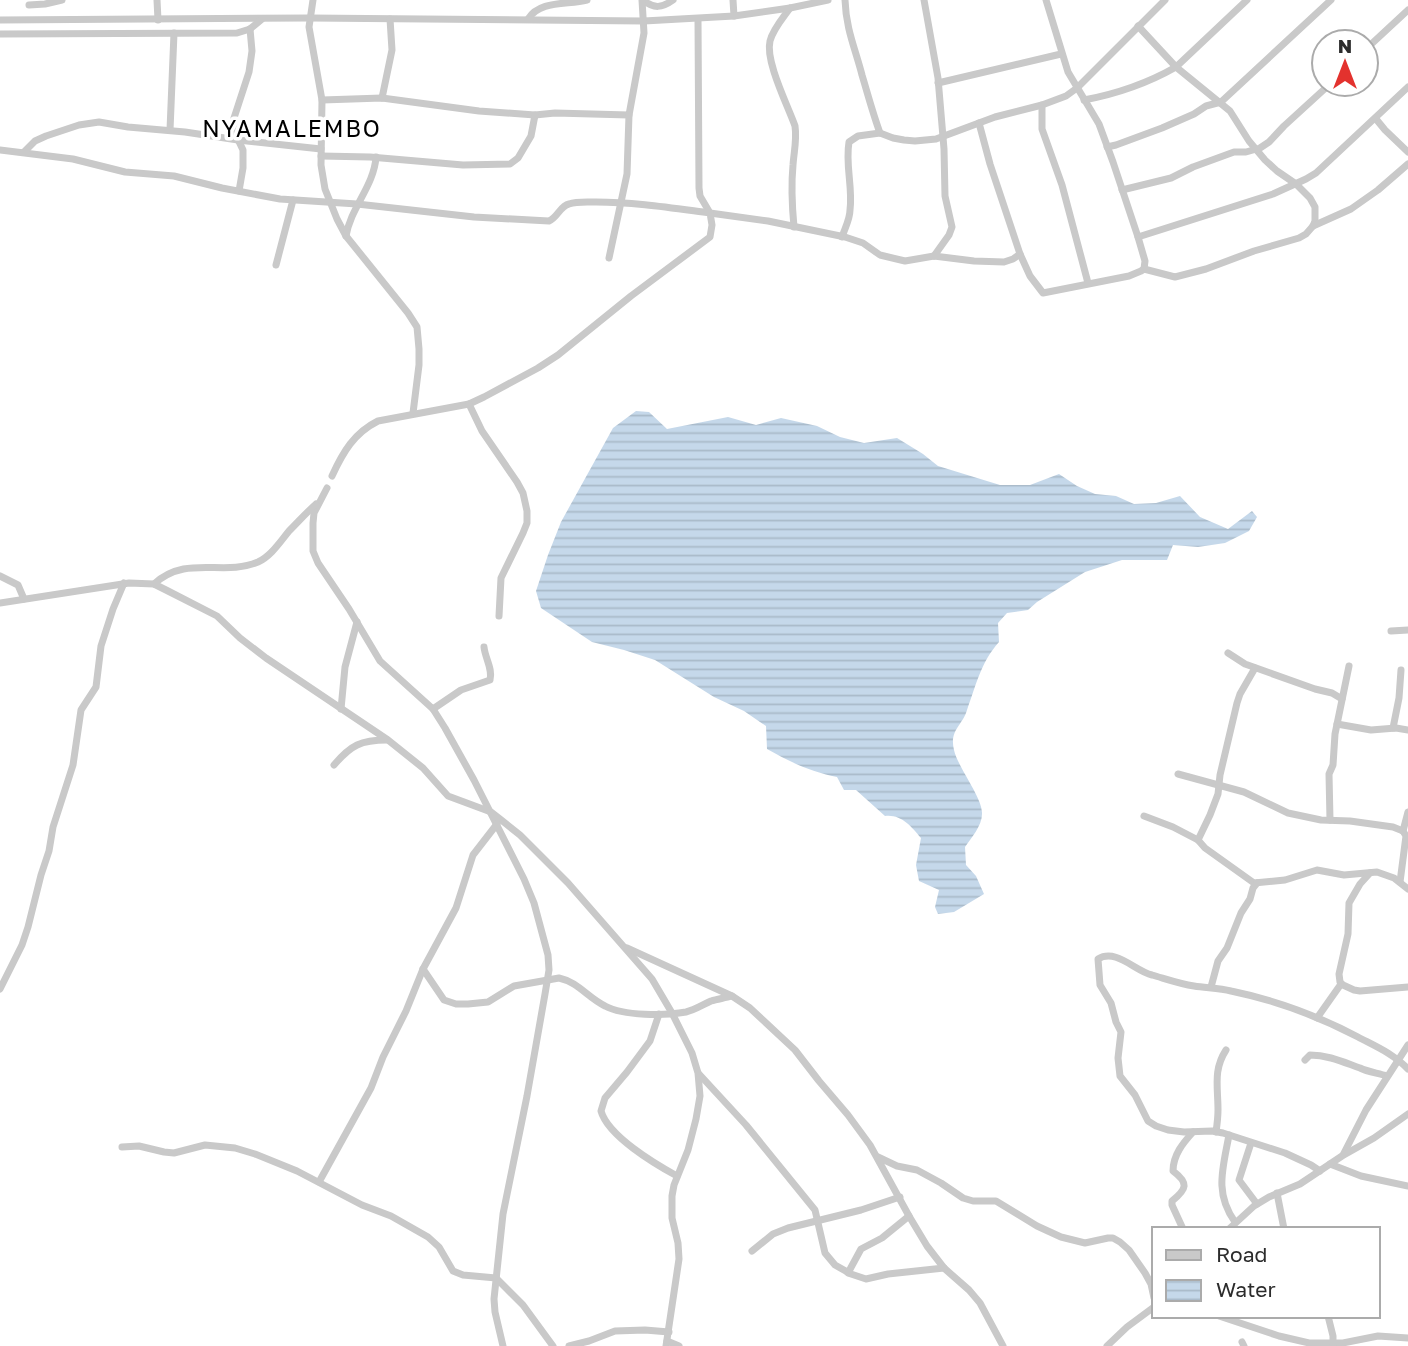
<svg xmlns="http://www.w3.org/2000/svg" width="1408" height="1346" viewBox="0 0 1408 1346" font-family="'Golos Text',sans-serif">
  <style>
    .water { fill: url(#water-rules) }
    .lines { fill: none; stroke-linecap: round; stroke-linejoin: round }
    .minor { stroke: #c9c9c9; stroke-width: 7 }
    .labels { text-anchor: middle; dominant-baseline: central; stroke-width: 7; stroke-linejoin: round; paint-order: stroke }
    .quarter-label { font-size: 23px; letter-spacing: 2px; fill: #000; stroke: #fff }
  </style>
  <defs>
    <pattern id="water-rules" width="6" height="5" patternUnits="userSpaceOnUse" patternTransform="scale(1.75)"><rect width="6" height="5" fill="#c5d8ea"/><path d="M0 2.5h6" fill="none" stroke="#a9bac9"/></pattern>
  </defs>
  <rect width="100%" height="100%" fill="#fff"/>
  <path class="water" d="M636,411L649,412L667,429L728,417L756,425L781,418L817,426L840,437L864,443L897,438L923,454L938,466L1000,485H1030L1059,474L1077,486L1095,494L1116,496L1134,504L1156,503L1180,496L1200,517L1228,529L1252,511L1257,517L1249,531L1225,543L1198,547L1173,545L1167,560H1122L1085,572L1037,602L1028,610L1007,613L998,623L999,642C981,662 976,685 967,710C963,725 949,730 954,750C958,768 983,798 982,814C982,826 971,838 965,847L966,865L976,876L984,894L954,912L938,914L935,907L939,890L919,881L916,865L921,838C911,826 901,814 885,816L856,790H844L837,777C811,772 790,762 767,749L766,726L744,711L714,697L655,660L624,650L592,642L541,608L536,591L548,555L561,522L613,428Z"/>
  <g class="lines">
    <g class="minor">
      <polyline points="157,0 158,20"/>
      <polyline points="313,0 309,27 322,100 321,165 325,189 337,219 346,236 408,313 417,327 419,349 419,365 413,413"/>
      <path d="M643,0C654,9 662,8 673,0"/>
      <polyline points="733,0 734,16"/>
      <path d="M845,0C846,29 855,48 862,75C868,95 873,114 880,133L893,138L904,140L915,141L936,139L995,117L1042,105L1066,96L1077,88L1165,0"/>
      <polyline points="924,0 938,78 944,149 945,196 952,227 949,235 934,256"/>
      <polyline points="1046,0 1068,72 1099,124 1113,162 1138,237 1145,261 1144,269"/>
      <polyline points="29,5 45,4 62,0"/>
      <path d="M790,8C783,18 773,29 770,41C765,61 788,106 795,126C797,140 794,151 793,165C791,186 792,206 794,227"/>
      <path d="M528,19C540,0 567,5 587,0"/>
      <polyline points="698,19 699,188 700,196 710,213 768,221 845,237 863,243 880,255 905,261 934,256 974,261 1004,262 1013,259 1020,254"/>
      <polyline points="0,20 310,18 644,21 734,16 790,8 828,0"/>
      <polyline points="0,34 237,33 250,29 262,19"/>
      <polyline points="1366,49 1408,10"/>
      <polyline points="938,83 1061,54"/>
      <polyline points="382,98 392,50 390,19"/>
      <polyline points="322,100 382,98 479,111 535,115 555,113 629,115"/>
      <path d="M1084,100C1116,94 1148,83 1176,67L1247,0"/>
      <polyline points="1042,105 1042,129 1062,185 1088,283"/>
      <polyline points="1376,119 1385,130 1408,152"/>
      <polyline points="979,123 990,164 1020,254 1030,276 1043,293 1129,276 1141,271 1144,269 1175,277 1206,269 1254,251 1299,238 1306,234 1313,226 1315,221 1315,207 1310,198 1296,184 1277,171 1265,160 1249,141 1230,111 1176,67 1138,26"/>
      <polyline points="170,130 174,33"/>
      <polyline points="1107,147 1116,145 1162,128 1194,114 1206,106 1221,102 1331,0"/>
      <path d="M0,150L73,159L125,172L174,176L222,188L280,199L357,204L474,217L549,221C558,217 560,206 569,204C577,201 588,202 596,202C634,202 672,208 710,213L712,225L710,237L631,296L558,355L538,368L484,397L469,404L378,421C354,433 343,452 332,476"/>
      <polyline points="24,152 35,141 46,136 79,125 99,122 128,127 185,132 238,140 321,149"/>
      <polyline points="321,156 370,157 463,165 510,164 518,158 531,136 535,115"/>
      <polyline points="1122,190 1171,178 1193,167 1234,152 1246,152 1260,148 1269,142 1284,126 1330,84"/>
      <polyline points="239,191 243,168 243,150 235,133 234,118 249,72 252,51 250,29"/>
      <polyline points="1313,226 1351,209 1378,190 1408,164"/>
      <path d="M346,236C351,207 374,186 376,157"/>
      <path d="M842,237C845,228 850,219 850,210C853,187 845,165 849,142L858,136L880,133"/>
      <polyline points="1138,237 1273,194 1306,179 1316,173 1408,87"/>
      <polyline points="609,258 627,174 629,115 644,33 642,0"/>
      <polyline points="276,265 293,200"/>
      <polyline points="469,404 482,431 517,482 523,493 527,511 527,523 523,533 501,578 499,616"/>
      <polyline points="327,488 314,513 313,523 313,551 318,563 349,609 380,661 433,709 445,728 474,780 524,879 534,903 548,955 549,970 545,994 527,1096 503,1214 494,1299 495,1312 503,1346"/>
      <polyline points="0,576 18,585 24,599"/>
      <path d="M154,584C187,554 223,577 258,562C271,556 280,542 289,531C298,522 306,513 316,504"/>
      <polyline points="0,603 129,583 154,584 168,591 217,616 240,638 266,658 388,740 423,768 448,796 491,812 500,819 520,835 568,883 652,979 672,1013 692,1053 698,1073 700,1096 696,1119 688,1150 674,1185 672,1196 672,1218 678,1243 679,1259 666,1346"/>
      <polyline points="1391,631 1408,630"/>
      <polyline points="1228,653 1245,664 1315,689 1332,693 1342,699"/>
      <polyline points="341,709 345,667 357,622"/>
      <path d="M433,709L461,690L490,680C493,669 485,658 484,647"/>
      <polyline points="1337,724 1371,730 1396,728 1408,730"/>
      <polyline points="1393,728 1399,698 1401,670"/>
      <path d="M334,765C351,745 361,740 387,740"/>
      <polyline points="1178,774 1244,792 1288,813 1321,820 1350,821 1393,827 1403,831 1406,836 1400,882"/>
      <polyline points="1144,816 1173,827 1198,840 1205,848 1254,883 1285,880 1317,870 1344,875 1377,872 1394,878 1408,889"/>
      <polyline points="1330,820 1329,774 1333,765 1335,734 1349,666"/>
      <polyline points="1403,831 1408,812"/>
      <polyline points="1198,840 1210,815 1218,794 1220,775 1237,703 1240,694 1255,668"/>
      <polyline points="1370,873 1360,884 1349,903 1348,934 1339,974 1340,982 1343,985 1354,990 1360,991 1408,987"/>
      <polyline points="627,948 732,996 750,1008 795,1050 819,1081 848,1115 870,1145 909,1216 927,1246 944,1268 969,1290 980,1303 1003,1346"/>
      <path d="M423,969L444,1000L456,1004H468L488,1002L514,986L559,978C578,982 588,998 605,1006C624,1016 665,1016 686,1012C695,1010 702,1005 711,1001C718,999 725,998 732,996"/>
      <polyline points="1211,987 1218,961 1227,948 1241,913 1250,899 1253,888 1257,883"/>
      <polyline points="0,989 22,945 28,927 41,875 49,851 53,827 73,765 81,710 96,687 101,646 113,609 124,583"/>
      <path d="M659,1014L650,1041L627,1072L605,1098L601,1111C608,1136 655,1164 677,1176"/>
      <polyline points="1317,1018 1341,984"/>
      <path d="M1305,1060L1310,1055C1328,1055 1343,1062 1360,1068C1368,1072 1378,1073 1387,1076"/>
      <polyline points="699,1074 746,1125 815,1210 825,1253 835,1265 851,1274 866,1279 888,1274 944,1268"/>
      <path d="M1216,1132C1217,1125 1218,1117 1218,1110C1218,1087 1213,1070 1226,1050"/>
      <path d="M1229,1135C1223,1168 1214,1193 1235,1222"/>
      <polyline points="1251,1143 1239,1180 1257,1204"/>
      <polyline points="122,1147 139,1146 164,1152 174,1153 205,1145 235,1148 255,1154 297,1171 362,1205 391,1216 428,1237 439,1247 453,1271 463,1275 496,1278 523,1305 553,1346"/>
      <polyline points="1343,1155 1366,1110 1408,1045"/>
      <polyline points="878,1157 897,1166 917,1170 941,1183 963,1198 973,1201 996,1201 1037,1226 1061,1237 1085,1243 1108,1238 1113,1238 1120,1242 1129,1250 1145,1273 1151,1284 1154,1298"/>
      <polyline points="1330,1164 1361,1176 1408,1186"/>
      <path d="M1320,1171L1311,1165L1285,1153L1223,1133L1212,1131L1184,1132L1168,1130L1156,1126L1148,1121L1135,1095L1120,1076L1118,1058L1121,1032L1116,1022L1111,1003L1100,985L1098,959C1116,948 1135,971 1152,975C1166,979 1180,984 1194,986C1206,988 1219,988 1231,991C1275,1000 1318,1016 1358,1037C1375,1046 1394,1054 1408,1069"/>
      <polyline points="319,1182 371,1088 383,1057 406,1011 423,969 456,908 473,855 497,824"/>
      <polyline points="1277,1193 1284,1229"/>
      <path d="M1183,1229L1172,1205V1201C1187,1189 1189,1183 1173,1171C1173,1155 1183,1143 1193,1132"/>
      <polyline points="1229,1229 1254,1206 1269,1197 1300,1184 1342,1156 1374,1138 1408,1114"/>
      <polyline points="752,1251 773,1234 788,1228 861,1210 900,1197"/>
      <polyline points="848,1273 861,1249 882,1238 909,1216"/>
      <polyline points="1219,1316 1279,1336 1309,1343 1343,1343 1378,1336 1408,1338"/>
      <polyline points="1328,1316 1333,1336 1333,1344"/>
      <polyline points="667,1341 679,1346"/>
      <polyline points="1242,1342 1244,1346"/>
      <polyline points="569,1346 589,1341 615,1331 645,1330 669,1332"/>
      <polyline points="1107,1346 1127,1327 1154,1307"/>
    </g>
  </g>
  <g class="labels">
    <g class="quarter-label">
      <text x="292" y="128">NYAMALEMBO</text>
    </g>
  </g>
  <rect x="1152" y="1227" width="228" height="91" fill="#ffffff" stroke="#ababab" stroke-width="2"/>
  <rect x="1166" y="1250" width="35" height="10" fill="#c9c9c9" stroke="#ababab" stroke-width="2"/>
  <text x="1216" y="1262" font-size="21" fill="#2c2c2c">Road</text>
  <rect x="1166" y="1280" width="35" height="21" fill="url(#water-rules)" stroke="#ababab" stroke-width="2"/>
  <text x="1216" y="1297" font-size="21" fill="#2c2c2c">Water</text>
  <g transform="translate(1345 63)"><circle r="33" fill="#ffffff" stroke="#ababab" stroke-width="2"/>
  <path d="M0-5L12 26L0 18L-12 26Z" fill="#e3322e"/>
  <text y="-10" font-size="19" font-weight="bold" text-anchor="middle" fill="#2c2c2c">N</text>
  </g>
</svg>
